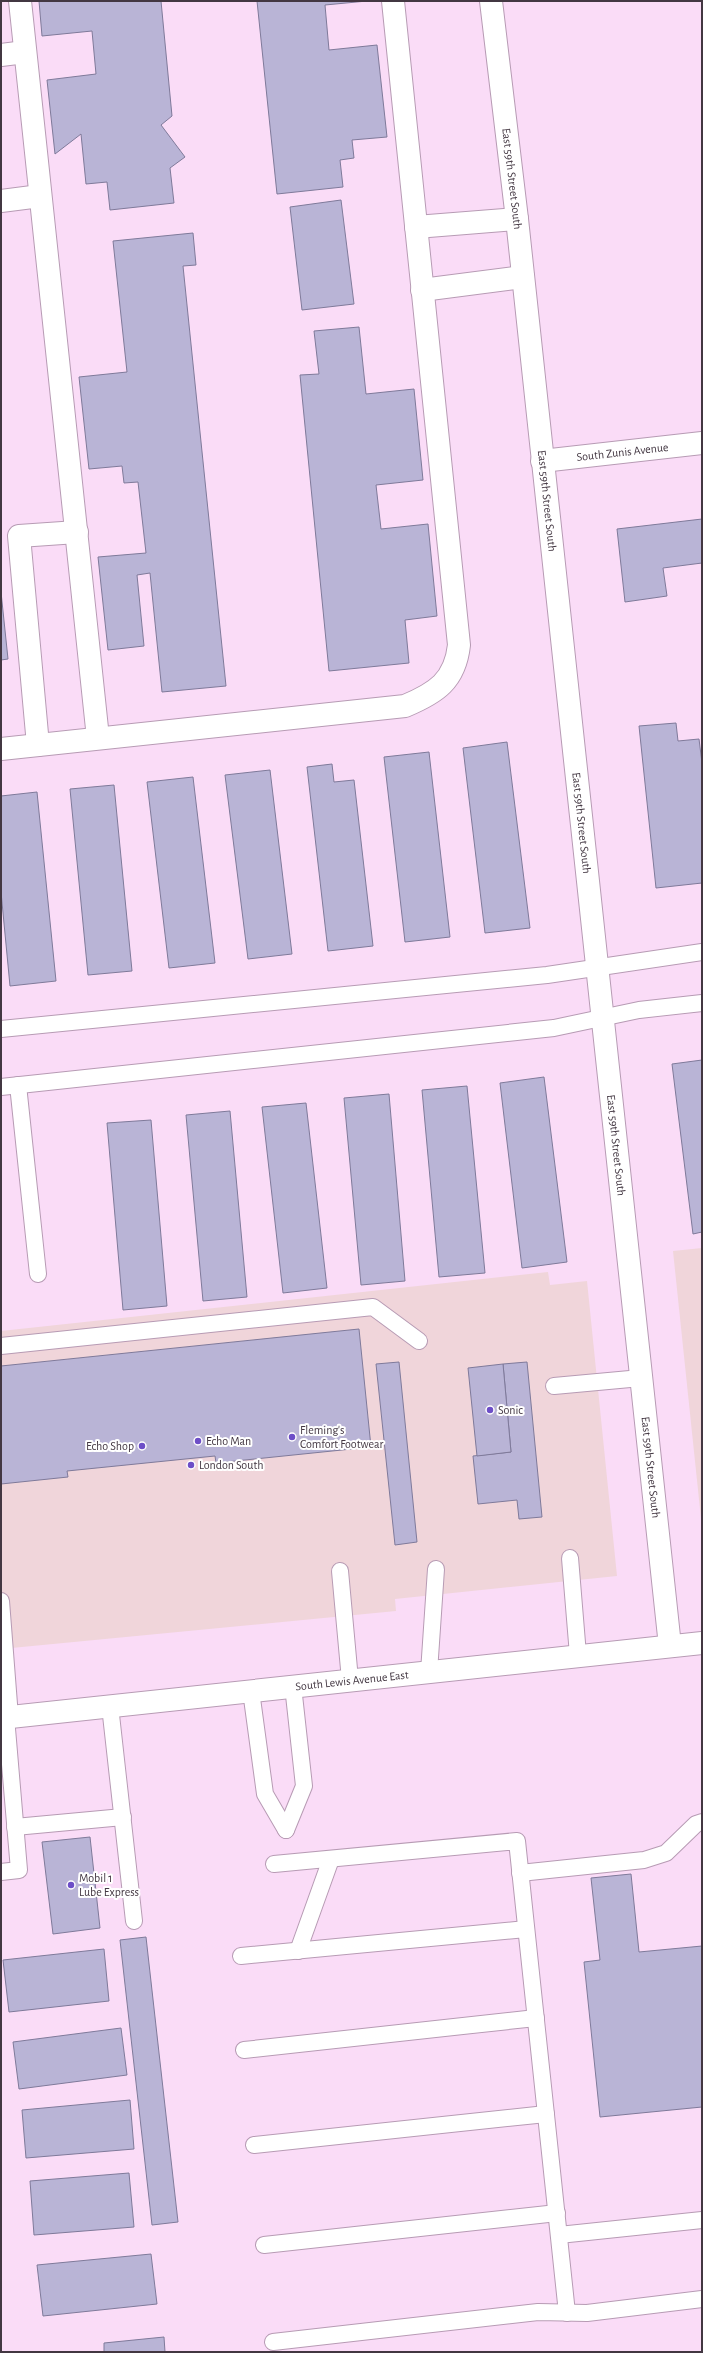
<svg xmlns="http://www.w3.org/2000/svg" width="703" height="2353" viewBox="0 0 703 2353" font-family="'Alegreya Sans',sans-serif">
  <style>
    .commercial { fill: #f0d5da }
    .building { fill: #b9b4d6; stroke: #7f7a9a }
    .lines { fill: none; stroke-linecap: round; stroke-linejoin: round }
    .service-casing { stroke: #b79bb4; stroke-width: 18 }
    .minor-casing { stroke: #b79bb4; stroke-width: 24 }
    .secondary-casing { stroke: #b79bb4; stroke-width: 24 }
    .service { stroke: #fff; stroke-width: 16 }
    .minor { stroke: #fff; stroke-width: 22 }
    .secondary { stroke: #fff; stroke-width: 22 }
    .poi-dot { fill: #6d4ec7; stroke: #fff; stroke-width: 1.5 }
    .labels { text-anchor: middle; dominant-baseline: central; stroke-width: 4; stroke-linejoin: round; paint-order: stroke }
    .street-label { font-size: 12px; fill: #433742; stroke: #fff }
    .poi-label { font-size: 12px; fill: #433742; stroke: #fff; text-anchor: start }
  </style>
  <rect width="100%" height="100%" fill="#fadcf7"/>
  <g class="commercial">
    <polygon points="702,1248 702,1528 673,1251"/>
    <polygon points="548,1272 550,1285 587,1281 617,1576 395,1599 396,1611 1,1649 1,1331"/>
  </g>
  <g class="building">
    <polygon points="39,1 161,1 172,116 161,125 185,157 170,168 174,203 110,210 107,182 86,184 81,134 55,154 47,80 96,74 92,31 42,36"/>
    <polygon points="257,1 367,1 325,5 329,50 377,45 387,137 352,140 354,158 340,160 343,187 277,194"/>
    <polygon points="341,200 354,304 302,310 290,207"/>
    <polygon points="193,233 196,265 183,266 226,686 162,692 150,573 137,575 144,646 108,650 98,557 146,553 138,482 124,483 122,466 89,469 79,377 127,372 113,241"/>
    <polygon points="359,327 366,394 414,389 423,480 376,485 381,529 428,524 437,616 405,620 409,663 329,671 300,375 319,374 314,331"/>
    <polygon points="702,519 702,563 663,568 667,596 625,602 617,529"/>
    <polygon points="1,592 8,659 1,660"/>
    <polygon points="676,723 678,741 699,739 702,763 702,883 656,888 639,726"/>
    <polygon points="507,742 530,928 485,933 463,748"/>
    <polygon points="429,752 450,937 405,942 384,757"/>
    <polygon points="332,764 334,782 354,780 373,946 328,951 307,767"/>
    <polygon points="270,770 292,954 248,959 225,775"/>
    <polygon points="193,777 215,963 169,968 147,782"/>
    <polygon points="114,785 132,971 88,975 70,789"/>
    <polygon points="37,792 56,981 10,986 1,892 1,796"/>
    <polygon points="702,1060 702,1232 693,1234 672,1064"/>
    <polygon points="544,1077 567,1262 522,1268 500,1083"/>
    <polygon points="467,1086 485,1273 439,1277 422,1090"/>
    <polygon points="389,1094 405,1281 361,1285 344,1098"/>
    <polygon points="306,1103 327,1288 283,1293 262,1107"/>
    <polygon points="230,1111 247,1297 203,1301 186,1115"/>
    <polygon points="151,1120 167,1306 123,1310 107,1123"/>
    <polygon points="359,1329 371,1447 216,1463 215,1456 67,1471 68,1477 1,1484 1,1366"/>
    <polygon points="399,1362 417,1542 395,1545 376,1364"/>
    <polygon points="527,1362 542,1517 519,1519 517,1500 478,1504 473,1456 511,1452 503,1364"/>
    <polygon points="503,1364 511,1452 477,1456 468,1368"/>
    <polygon points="90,1837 100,1928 53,1934 42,1842"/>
    <polygon points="631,1874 639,1952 702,1946 702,2107 600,2117 584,1962 600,1960 591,1878"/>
    <polygon points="146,1937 178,2222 152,2225 120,1940"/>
    <polygon points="104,1949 109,2001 9,2012 3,1960"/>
    <polygon points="121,2028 127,2075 19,2089 13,2042"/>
    <polygon points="130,2100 134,2149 26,2158 22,2110"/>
    <polygon points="129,2173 134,2227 34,2235 30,2181"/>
    <polygon points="151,2254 157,2304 43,2316 37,2265"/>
    <polygon points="164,2337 165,2352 104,2352 104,2343"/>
  </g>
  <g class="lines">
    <defs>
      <g id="service">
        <polyline points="1,1029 547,975 702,952"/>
        <polyline points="18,1085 38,1274"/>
        <polyline points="1,1087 554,1028 639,1010 702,1003"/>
        <polyline points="1,1346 373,1307 419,1341"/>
        <polyline points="554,1386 641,1378"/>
        <polyline points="570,1558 578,1655"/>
        <polyline points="340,1571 350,1680"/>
        <polyline points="1,1601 10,1717"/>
        <polyline points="429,1672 436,1569"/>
        <polyline points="251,1691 265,1794 286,1830"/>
        <polyline points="110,1706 134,1921"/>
        <polyline points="15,1827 123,1817"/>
        <polyline points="286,1830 304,1786 293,1686"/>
        <polyline points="274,1864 517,1841 567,2313"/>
        <polyline points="1,1872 19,1870 6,1717"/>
        <polyline points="520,1873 644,1860 666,1853 696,1824 702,1822"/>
        <polyline points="298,1951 331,1859"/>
        <polyline points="241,1956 526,1929"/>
        <polyline points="244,2050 536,2018"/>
        <polyline points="254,2145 546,2114"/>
        <polyline points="559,2235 702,2220"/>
        <polyline points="264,2245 557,2213"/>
        <polyline points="273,2342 538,2312 587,2313 702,2299"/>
      </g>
      <g id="minor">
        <polyline points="20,1 98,738"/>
        <path id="s1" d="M491,1L517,219L670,1646"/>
        <polyline points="1,55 25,52"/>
        <polyline points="1,201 40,196"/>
        <polyline points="416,227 517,219"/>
        <polyline points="422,290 523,277"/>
        <path id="s2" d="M542,461L702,443"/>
        <polyline points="38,745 19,536 77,532"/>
        <path d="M1,749L405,706C436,693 455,681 459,645L393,1"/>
      </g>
      <g id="secondary">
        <path id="s3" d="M1,1718L702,1643"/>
      </g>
    </defs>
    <use href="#service" class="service-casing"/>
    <use href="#minor" class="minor-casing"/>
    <use href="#secondary" class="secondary-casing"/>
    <use href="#service" class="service"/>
    <use href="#minor" class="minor"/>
    <use href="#secondary" class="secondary"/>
  </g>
  <g class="poi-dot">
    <circle cx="490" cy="1410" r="4"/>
    <circle cx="292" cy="1437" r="4"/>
    <circle cx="198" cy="1441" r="4"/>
    <circle cx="142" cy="1446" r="4"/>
    <circle cx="191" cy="1465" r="4"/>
    <circle cx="71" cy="1885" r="4"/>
  </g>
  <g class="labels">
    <g class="street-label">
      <text stroke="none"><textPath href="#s1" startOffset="179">East 59th Street South</textPath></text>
      <text stroke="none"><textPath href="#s2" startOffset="81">South Zunis Avenue</textPath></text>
      <text stroke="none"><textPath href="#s1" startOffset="503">East 59th Street South</textPath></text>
      <text stroke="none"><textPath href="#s1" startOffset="827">East 59th Street South</textPath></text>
      <text stroke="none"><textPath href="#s1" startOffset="1151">East 59th Street South</textPath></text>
      <text stroke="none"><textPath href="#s1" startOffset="1475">East 59th Street South</textPath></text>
      <text stroke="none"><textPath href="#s3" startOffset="353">South Lewis Avenue East</textPath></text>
    </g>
    <g class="poi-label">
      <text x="498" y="1410">Sonic</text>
      <text x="300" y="1430">Fleming's<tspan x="300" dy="14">Comfort Footwear</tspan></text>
      <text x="206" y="1441">Echo Man</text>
      <text x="134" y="1446" text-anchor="end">Echo Shop</text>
      <text x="199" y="1465">London South</text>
      <text x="79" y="1878">Mobil 1<tspan x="79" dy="14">Lube Express</tspan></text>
    </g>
  </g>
  <rect width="703" height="2353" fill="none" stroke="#433742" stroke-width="4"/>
</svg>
